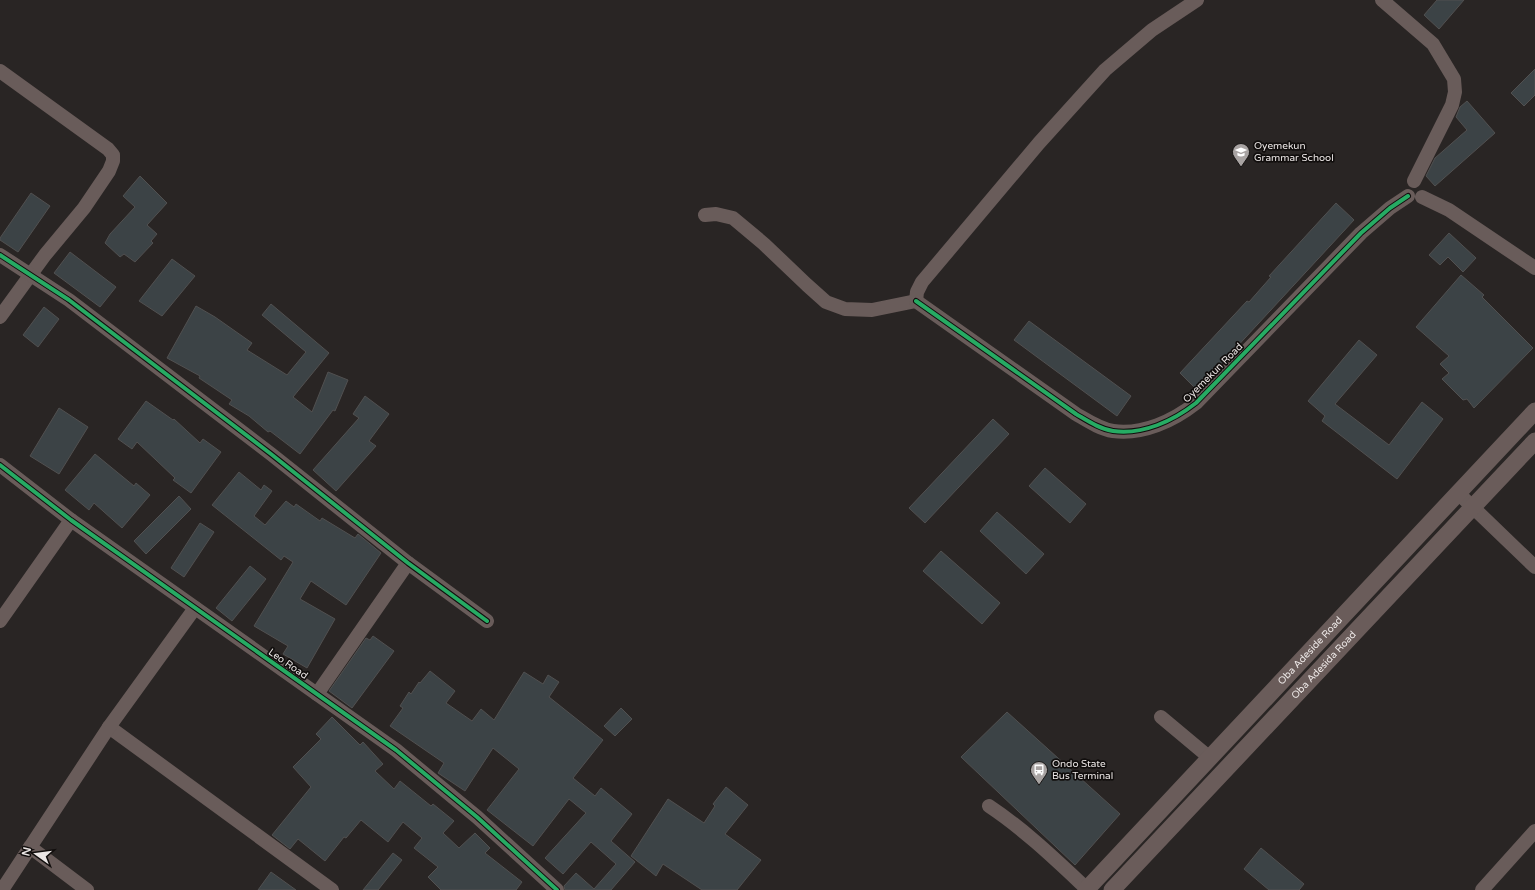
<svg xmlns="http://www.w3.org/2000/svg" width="1535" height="890" viewBox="0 0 1535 890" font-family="'Varela Round',sans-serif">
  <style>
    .building { fill: #3c4346; stroke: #515050 }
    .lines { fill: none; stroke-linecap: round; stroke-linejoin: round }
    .minor { stroke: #695c5a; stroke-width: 14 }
    .major { stroke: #6a5c5a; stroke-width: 17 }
    .cycleway-casing { stroke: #110e0d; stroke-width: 6 }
    .cycleway { stroke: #26ab63; stroke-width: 4 }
    .labels { text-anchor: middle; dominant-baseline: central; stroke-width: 3.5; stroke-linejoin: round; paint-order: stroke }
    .poi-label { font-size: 10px; fill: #ece7e6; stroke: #110e0d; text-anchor: start }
    .street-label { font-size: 10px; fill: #ece7e6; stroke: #110e0d }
  </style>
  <rect width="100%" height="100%" fill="#292524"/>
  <g class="building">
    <polygon points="1437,0 1464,0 1439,29 1424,15"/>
    <polygon points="1535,69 1535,95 1524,106 1511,93"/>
    <polygon points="1467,101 1495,133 1435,186 1426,176 1435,158 1467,130 1456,117 1460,107"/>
    <polygon points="140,176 167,203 147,225 157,234 151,241 153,243 135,262 124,254 120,257 105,243 110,234 135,207 123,196"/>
    <polygon points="31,193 50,206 18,252 0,240 0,238"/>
    <polygon points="1336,203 1354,220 1197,390 1180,373 1247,301 1249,302 1271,277 1269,276"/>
    <polygon points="1449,233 1476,258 1463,272 1448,257 1440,265 1429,255"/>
    <polygon points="70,252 116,287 100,307 54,273"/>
    <polygon points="172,259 195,276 162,316 139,301"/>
    <polygon points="1461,275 1484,295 1482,297 1533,348 1474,408 1467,399 1463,400 1442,379 1449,373 1440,364 1449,356 1416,327"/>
    <polygon points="271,304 329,353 293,397 312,412 328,372 348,380 335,411 333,410 300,454 270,431 268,432 249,416 229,404 232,400 199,378 200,376 167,358 196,306 215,317 252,343 247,350 287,375 306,352 262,315"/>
    <polygon points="44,307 59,319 38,347 23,335"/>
    <polygon points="1029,321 1131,396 1117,416 1014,340"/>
    <polygon points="1359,340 1377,355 1335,404 1389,445 1422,402 1443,419 1397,479 1322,421 1325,416 1308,401"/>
    <polygon points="365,396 389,414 369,441 376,446 336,491 313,470 359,418 353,414"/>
    <polygon points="146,401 173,420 174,419 200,443 203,439 221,452 191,493 173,480 175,478 137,442 132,449 118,439"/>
    <polygon points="59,408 88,427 59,474 30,456"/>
    <polygon points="993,419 1009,434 925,523 909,508"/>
    <polygon points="95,454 134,486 136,483 150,495 122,528 94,503 89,510 65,490"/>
    <polygon points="1045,468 1086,504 1070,523 1029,486"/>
    <polygon points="239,472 261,490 264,485 272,491 254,516 265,525 286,501 294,507 296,504 320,521 322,518 355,538 358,534 381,553 346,605 311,581 300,599 335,619 307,668 283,654 288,646 254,626 293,562 284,556 281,560 212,505"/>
    <polygon points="179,496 191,509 146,554 134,541"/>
    <polygon points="997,512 1044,554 1026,574 980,531"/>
    <polygon points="200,523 214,532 184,577 171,568"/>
    <polygon points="941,551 1000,603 982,624 923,571"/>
    <polygon points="250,566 266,579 232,621 216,608"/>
    <polygon points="373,636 394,651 352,708 329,691 366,638 370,640"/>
    <polygon points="430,671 455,691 446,703 472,721 481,709 494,720 524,672 543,684 548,675 559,682 549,697 603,740 573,778 595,796 601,788 632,814 611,841 635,862 611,890 565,890 564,886 576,873 594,889 616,864 591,842 563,874 545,858 586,813 569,799 533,846 487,810 519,769 493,748 465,791 438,773 444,763 390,726 403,708 400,706 409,692 411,694 419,682 420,683"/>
    <polygon points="621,708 632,719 615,736 604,726"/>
    <polygon points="1007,712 1120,814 1075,865 961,757"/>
    <polygon points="332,717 360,745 363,742 383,764 375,771 394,789 400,781 431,806 433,804 454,821 443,833 459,848 475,833 490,848 485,853 522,882 516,890 441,890 428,877 438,867 414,848 422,838 403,822 388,842 361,820 346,838 344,837 325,861 298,839 290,849 272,835 311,787 293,767 321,739 316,734"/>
    <polygon points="726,787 748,805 725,834 761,860 737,890 702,890 663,864 656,876 631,856 668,799 704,823 715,806 713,804"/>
    <polygon points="1261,848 1304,884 1299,890 1269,890 1244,869"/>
    <polygon points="393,853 402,860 378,890 363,890"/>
    <polygon points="271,872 296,890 258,890"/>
  </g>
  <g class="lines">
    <g class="minor">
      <polyline points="1382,0 1433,44 1454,79 1455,92 1452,105 1414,181"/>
      <polyline points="0,71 108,149 113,155 113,161 109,171 84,208 45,255 0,317"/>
      <polyline points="1422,197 1449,210 1535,268"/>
      <polyline points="705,215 716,214 733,218 764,244 807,285 826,302 845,309 872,310 916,301"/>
      <polyline points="0,255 69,300 271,454 408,563 487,621"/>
      <path d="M916,301L1076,414C1088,421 1100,429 1113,431C1143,435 1173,421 1196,403L1361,233L1390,208L1408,196"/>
      <polyline points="916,301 917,292 922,282 1039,143 1105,70 1152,30 1197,0"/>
      <polyline points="0,465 71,520 396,750 477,817 557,890"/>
      <polyline points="1458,493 1535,567"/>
      <polyline points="0,621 71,520"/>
      <polyline points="317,694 408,563"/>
      <polyline points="1161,717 1210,758"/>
      <polyline points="109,727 332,890"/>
      <path d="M989,806C1025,830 1056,860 1087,889"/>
      <polyline points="30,847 87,890"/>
      <polyline points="2,890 109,727 195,608"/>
      <polyline points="1482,890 1535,831"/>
    </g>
    <g class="major">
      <path id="s1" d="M1086,890L1535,411"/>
      <path id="s2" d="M1112,890L1535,441"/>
    </g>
    <defs>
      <g id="cycleway">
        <polyline points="0,255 69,300 271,454 408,563 487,621"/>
        <path d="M916,301L1076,414C1088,421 1100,429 1113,431C1143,435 1173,421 1196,403L1361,233L1390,208L1408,196"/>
        <polyline points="0,465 71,520 396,750 477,817 557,890"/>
      </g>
    </defs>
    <use href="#cycleway" class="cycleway-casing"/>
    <use href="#cycleway" class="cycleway"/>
  </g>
  <defs>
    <symbol id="school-pin" viewBox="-11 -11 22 30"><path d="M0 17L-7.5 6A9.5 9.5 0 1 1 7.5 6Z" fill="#a8a3a2" stroke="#110e0d"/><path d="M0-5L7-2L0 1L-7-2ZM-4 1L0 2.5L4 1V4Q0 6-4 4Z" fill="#fff"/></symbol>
    <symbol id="bus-pin" viewBox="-11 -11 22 30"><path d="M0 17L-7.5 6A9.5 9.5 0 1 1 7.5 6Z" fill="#a8a3a2" stroke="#110e0d"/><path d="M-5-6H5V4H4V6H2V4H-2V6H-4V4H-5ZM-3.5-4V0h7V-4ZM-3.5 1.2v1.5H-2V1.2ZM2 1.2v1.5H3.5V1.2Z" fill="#fff"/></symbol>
  </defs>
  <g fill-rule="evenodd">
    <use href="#school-pin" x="1231" y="142" width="20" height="27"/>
    <use href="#bus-pin" x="1029" y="760" width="20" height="27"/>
  </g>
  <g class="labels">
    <g class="poi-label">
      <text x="1254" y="146">Oyemekun<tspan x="1254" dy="12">Grammar School</tspan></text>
      <text x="1052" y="764">Ondo State<tspan x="1052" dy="12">Bus Terminal</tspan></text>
    </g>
    <g class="street-label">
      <text transform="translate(1213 373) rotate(-45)">Oyemekun Road</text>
      <text stroke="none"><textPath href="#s1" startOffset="328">Oba Adeside Road</textPath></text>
      <text transform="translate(288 664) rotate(35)">Leo Road</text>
      <text stroke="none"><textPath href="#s2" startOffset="309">Oba Adesida Road</textPath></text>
    </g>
  </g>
  <g transform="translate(36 854) rotate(284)" stroke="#110e0d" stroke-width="3" paint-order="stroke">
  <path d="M0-3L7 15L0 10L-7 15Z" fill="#ece7e6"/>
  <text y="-6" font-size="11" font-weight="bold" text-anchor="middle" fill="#ece7e6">N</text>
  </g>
</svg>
